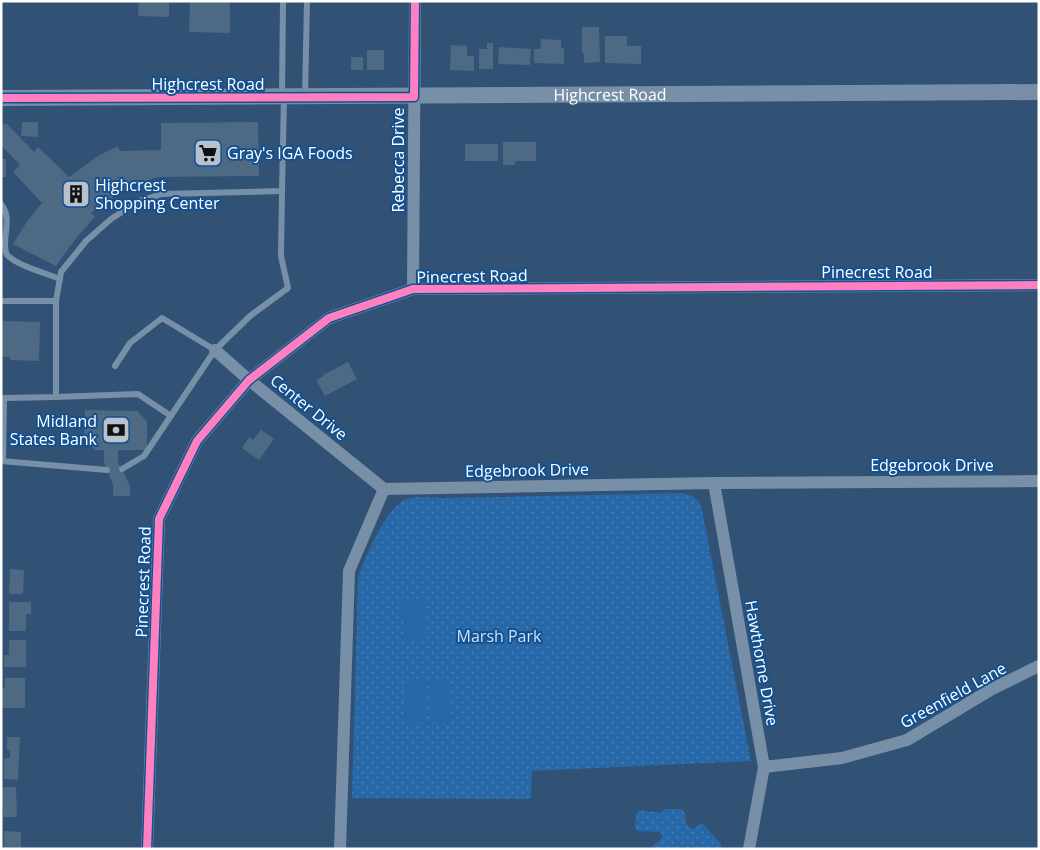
<svg xmlns="http://www.w3.org/2000/svg" width="1040" height="850" viewBox="0 0 1040 850" font-family="'Open Sans',sans-serif">
  <style>
    .park { fill: url(#park-dots) }
    .pitch { fill: #2768a8 }
    .building { fill: #4e6983 }
    .lines { fill: none; stroke-linecap: round; stroke-linejoin: round }
    .service { stroke: #7890a7; stroke-width: 6 }
    .minor { stroke: #7890a7; stroke-width: 12 }
    .tertiary { stroke: #7890a7; stroke-width: 16 }
    .cycleway-casing { stroke: #145191; stroke-width: 11 }
    .cycleway { stroke: #ff80c0; stroke-width: 8 }
    .labels { text-anchor: middle; dominant-baseline: central; stroke-width: 4; stroke-linejoin: round; paint-order: stroke }
    .street-label { font-size: 16px; fill: #fff; stroke: #145191 }
    .poi-label { font-size: 16px; fill: #fff; stroke: #145191; text-anchor: start }
    .park-label { font-size: 16px; fill: #c7e2fc; stroke: #145191 }
  </style>
  <defs>
    <pattern id="park-dots" width="8" height="8" patternUnits="userSpaceOnUse" patternTransform="scale(1.25)"><rect width="8" height="8" fill="#2768a8"/><path d="M2 2h.1M6 6h.1" fill="none" stroke="#477fb5" stroke-width="1.8" stroke-linecap="round"/></pattern>
  </defs>
  <rect width="100%" height="100%" fill="#315274"/>
  <g class="park">
    <path d="M681,493L693,496L701,505L751,761L532,771L531,799L352,798L358,578C365,558 386,506 407,499C419,495 433,498 446,498Z"/>
    <polygon points="664,809 681,809 685,813 686,823 690,828 696,828 699,824 703,824 721,844 721,849 649,849 663,837 660,832 639,831 635,828 636,814 640,810 662,813"/>
  </g>
  <g class="pitch">
    <polygon points="425,600 426,639 404,640 402,601"/>
    <polygon points="449,681 450,723 430,723 430,682"/>
    <polygon points="405,682 425,682 425,723 406,724"/>
  </g>
  <g class="building">
    <polygon points="139,1 169,1 169,17 138,16"/>
    <polygon points="190,1 230,1 230,33 189,32"/>
    <polygon points="582,27 599,27 600,62 584,63 584,53 582,53"/>
    <polygon points="605,36 627,36 627,46 641,46 641,64 605,63"/>
    <polygon points="541,39 561,40 561,48 564,48 564,64 534,63 534,49 540,49"/>
    <polygon points="487,43 493,43 493,69 479,69 479,49 487,49"/>
    <polygon points="451,45 467,46 467,56 474,56 474,71 450,70"/>
    <polygon points="499,47 531,49 530,65 498,64"/>
    <rect x="367" y="50" width="17" height="20"/>
    <rect x="351" y="57" width="12" height="13"/>
    <polygon points="22,122 38,122 38,137 21,136"/>
    <polygon points="258,122 259,176 158,177 134,185 105,202 91,213 95,217 77,237 56,266 13,244 26,223 42,203 13,172 20,165 1,145 1,127 6,123 34,152 38,147 69,177 98,156 118,146 120,151 161,150 161,123"/>
    <polygon points="503,142 536,142 536,161 515,161 515,165 503,165"/>
    <rect x="465" y="144" width="33" height="17"/>
    <rect x="1" y="159" width="5" height="18"/>
    <polygon points="1,321 40,322 39,361 10,360 10,357 1,357"/>
    <polygon points="348,362 357,379 325,396 316,380 324,376 323,375"/>
    <polygon points="85,410 137,411 147,421 147,450 118,450 118,462 130,486 130,496 113,496 113,485 104,462 104,450 95,450 84,439"/>
    <polygon points="261,430 274,439 259,460 242,448 249,437 253,440"/>
    <polygon points="10,569 24,570 23,594 9,594"/>
    <polygon points="9,602 31,602 31,614 26,614 26,631 9,631"/>
    <polygon points="9,640 26,640 26,667 4,667 4,655 9,655"/>
    <polygon points="5,678 25,678 25,708 1,708 1,688 5,688"/>
    <polygon points="7,737 20,737 18,780 4,779 4,758 10,758 10,751 7,750"/>
    <polygon points="2,787 16,787 17,817 3,817"/>
    <polygon points="4,831 21,832 21,849 4,849"/>
  </g>
  <g class="lines">
    <g class="service">
      <polyline points="282,95 283,1"/>
      <polyline points="305,96 307,1"/>
      <path d="M1,204C14,219 0,241 7,255C18,266 45,273 60,279"/>
      <polyline points="1,301 56,301 61,272 86,241 111,219 139,201 162,194 282,191 284,97"/>
      <polyline points="115,366 130,343 162,318 215,350"/>
      <polyline points="56,397 138,394 171,416"/>
      <polyline points="1,461 107,470"/>
      <polyline points="3,461 4,398 56,397 56,301"/>
      <polyline points="122,469 144,456 215,350 250,316 288,288 281,256 282,191"/>
    </g>
    <g class="minor">
      <polyline points="413,289 415,1"/>
      <polyline points="215,350 249,380 384,489"/>
      <polyline points="714,483 764,767 749,849"/>
      <polyline points="384,489 714,483 1039,481"/>
      <polyline points="764,767 842,758 907,740 992,689 1039,666"/>
      <polyline points="147,849 159,519 197,441 249,380 329,318 413,289 1039,285"/>
      <polyline points="340,849 349,571 384,489"/>
    </g>
    <path class="tertiary" id="s1" d="M1,98L1039,92"/>
    <defs>
      <g id="cycleway">
        <polyline points="1,98 414,97 415,1"/>
        <polyline points="147,849 159,519 197,441 249,380 329,318 413,289 1039,285"/>
      </g>
    </defs>
    <use href="#cycleway" class="cycleway-casing"/>
    <use href="#cycleway" class="cycleway"/>
  </g>
  <defs>
    <symbol id="supermarket-square" viewBox="-11 -11 22 22"><rect x="-9" y="-9" width="18" height="18" rx="4" fill="#b7c2ce" stroke="#145191"/><path d="M-6-5.5h2.5l.6 2H6L4.5 2H-2.5L-4.4-4H-6ZM-1.5 3.2a1.3 1.3 0 1 0 .1 0ZM3 3.2a1.3 1.3 0 1 0 .1 0Z" fill="#111"/></symbol>
    <symbol id="building-square" viewBox="-11 -11 22 22"><rect x="-9" y="-9" width="18" height="18" rx="4" fill="#b7c2ce" stroke="#145191"/><path d="M-4-6H4V6H1V3H-1V6H-4ZM-2.5-4.3h1.7v1.8h-1.7ZM.8-4.3h1.7v1.8H.8ZM-2.5-1h1.7V.8h-1.7ZM.8-1h1.7V.8H.8Z" fill="#111"/></symbol>
    <symbol id="bank-square" viewBox="-11 -11 22 22"><rect x="-9" y="-9" width="18" height="18" rx="4" fill="#b7c2ce" stroke="#145191"/><path d="M-6-4H6V4H-6ZM0-2.3a2.3 2.3 0 1 0 0 4.6a2.3 2.3 0 1 0 0-4.6Z" fill="#111"/></symbol>
  </defs>
  <g fill-rule="evenodd">
    <use href="#supermarket-square" x="192" y="137" width="32" height="32"/>
    <use href="#building-square" x="60" y="178" width="32" height="32"/>
    <use href="#bank-square" x="100" y="414" width="32" height="32"/>
  </g>
  <g class="labels">
    <g class="street-label">
      <text x="208" y="84">Highcrest Road</text>
      <text stroke="none"><textPath href="#s1" startOffset="609">Highcrest Road</textPath></text>
      <text transform="translate(398 160) rotate(-90)">Rebecca Drive</text>
      <text x="877" y="272">Pinecrest Road</text>
      <text transform="translate(472 276) rotate(-1)">Pinecrest Road</text>
      <text transform="translate(309 407) rotate(39)">Center Drive</text>
      <text x="932" y="465">Edgebrook Drive</text>
      <text transform="translate(527 470) rotate(-1)">Edgebrook Drive</text>
      <text transform="translate(143 582) rotate(-88)">Pinecrest Road</text>
      <text transform="translate(762 663) rotate(80)">Hawthorne Drive</text>
      <text transform="translate(953 695) rotate(-29)">Greenfield Lane</text>
    </g>
    <g class="poi-label">
      <text x="227" y="153">Gray's IGA Foods</text>
      <text x="95" y="185">Highcrest<tspan x="95" dy="18">Shopping Center</tspan></text>
      <text x="97" y="421" text-anchor="end">Midland<tspan x="97" dy="18">States Bank</tspan></text>
    </g>
    <g class="park-label">
      <text x="499" y="636">Marsh Park</text>
    </g>
  </g>
  <rect width="1040" height="850" fill="none" stroke="#ffffff" stroke-width="5"/>
</svg>
